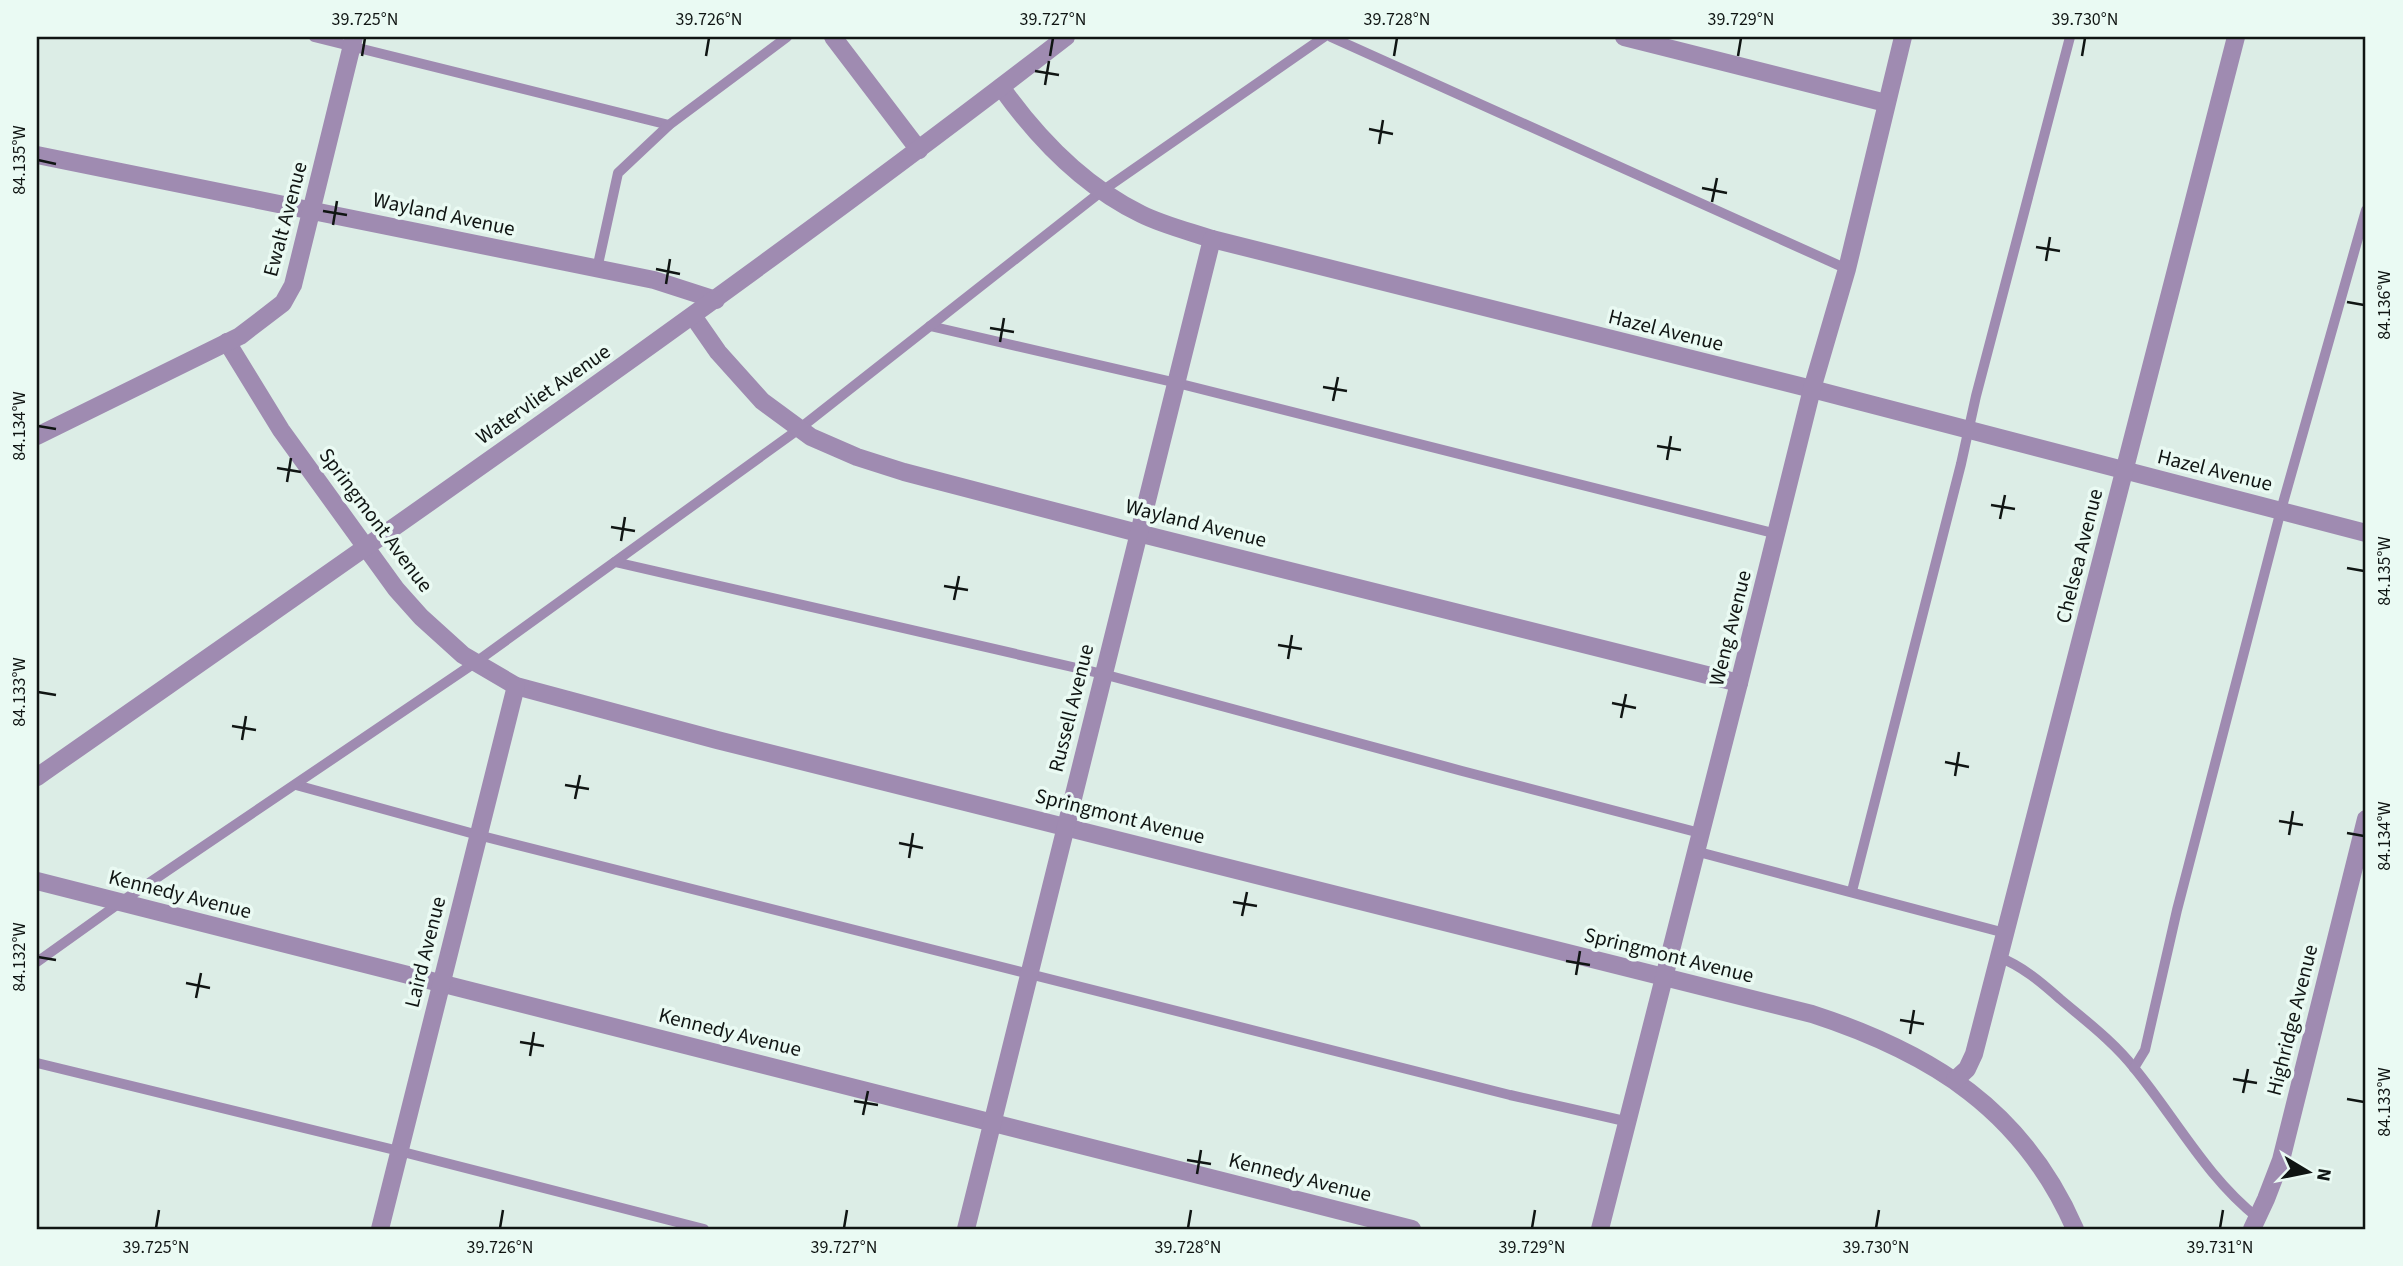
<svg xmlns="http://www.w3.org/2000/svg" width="2403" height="1266" viewBox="0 0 2403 1266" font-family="'Source Sans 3',sans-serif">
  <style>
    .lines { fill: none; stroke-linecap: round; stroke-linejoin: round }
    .service { stroke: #9f8bb1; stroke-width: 10 }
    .minor { stroke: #9f8bb1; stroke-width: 18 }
    .tertiary { stroke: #9f8bb1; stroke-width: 18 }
    .ticks { fill: none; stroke: #101513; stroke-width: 2.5 }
    .labels { text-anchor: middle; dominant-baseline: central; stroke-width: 7; stroke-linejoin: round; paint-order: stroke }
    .street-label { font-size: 21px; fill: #101513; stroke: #eafaf3 }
    .neatline { fill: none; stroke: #101513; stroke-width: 2.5 }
    .ticks-label { font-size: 18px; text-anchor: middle; fill: #101513 }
  </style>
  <rect width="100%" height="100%" fill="#dcede6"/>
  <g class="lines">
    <g class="service">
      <polyline points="314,37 669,125"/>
      <polyline points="1331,37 1847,269"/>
      <polyline points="597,269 618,173 669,125 787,37"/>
      <polyline points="930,326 1177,383 1777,534"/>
      <polyline points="615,562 1103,674 1462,771 1700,833"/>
      <polyline points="296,785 478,835 1510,1095 1629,1122"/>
      <polyline points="1695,851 2005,933"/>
      <polyline points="1852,891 1961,464 1976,396 2070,37"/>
      <path d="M1998,957C2021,965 2042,983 2060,999C2086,1021 2114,1042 2135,1069C2176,1119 2207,1178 2258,1218"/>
      <polyline points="37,962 121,902 476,662 799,429 1102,191 1324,37"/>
      <polyline points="37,1063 399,1151 704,1229"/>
      <polyline points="2134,1068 2145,1050 2177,910 2281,510 2366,210"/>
    </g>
    <g class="minor">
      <polyline points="833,37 919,150"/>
      <polyline points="1624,37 1886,103"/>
      <path d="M1001,87C1038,139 1083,186 1141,214C1163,225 1188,231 1212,239L1812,389L2366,533"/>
      <polyline points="37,155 654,280 716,300"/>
      <polyline points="693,316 718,352 762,401 811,437 857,457 904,472 1138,533 1739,683"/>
      <path d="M227,342L281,430L396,589L421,617L463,655L516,686L717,740L1812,1014C1932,1053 2023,1110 2075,1229"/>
      <polyline points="37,436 240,336 283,303 293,285 354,37"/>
      <polyline points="37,881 1412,1229"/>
      <polyline points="1955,1080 1967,1069 1974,1054 2236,37"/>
      <polyline points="380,1229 516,686"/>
      <polyline points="966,1229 1212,239"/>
      <polyline points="1600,1229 1739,683 1812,389 1847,269 1903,37"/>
      <polyline points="2252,1229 2266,1199 2281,1160 2366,819"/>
    </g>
    <path class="tertiary" d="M37,777C383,535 732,295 1066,37"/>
  </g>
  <path class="ticks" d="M362,56L365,38M706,56L709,38M1050,56L1053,38M1394,56L1397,38M1738,56L1741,38M2082,56L2085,38M1035,71L1059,75M1045,85L1049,61M1369,129L1393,134M1379,144L1383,120M38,160L56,164M1702,188L1727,193M1712,202L1717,178M323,211L347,215M333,225L337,201M2036,247L2060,251M2046,261L2050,237M656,269L680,274M666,284L670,259M2347,302L2364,305M990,328L1014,332M1000,342L1004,318M1323,387L1347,391M1333,401L1338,377M38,426L56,429M1657,446L1681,450M1667,460L1671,436M277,468L301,472M287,482L291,458M1991,505L2015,509M2000,519L2005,495M611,527L635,531M621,541L625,517M2347,568L2364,571M944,586L968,590M954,600L959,576M1278,645L1302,649M1288,659L1292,635M38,692L56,695M1612,703L1636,708M1621,718L1626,694M232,726L256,730M242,740L246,716M1945,762L1969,767M1955,776L1959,752M565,785L589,789M575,799L580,775M2279,821L2303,825M2347,833L2364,836M2289,835L2293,811M899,843L923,848M909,858L913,833M1233,902L1257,906M1242,916L1247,892M38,957L56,960M1566,961L1590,965M1576,975L1580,951M186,983L210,988M196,998L201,973M1900,1020L1924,1024M1910,1034L1914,1010M520,1042L544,1046M530,1056L534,1032M2233,1079L2257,1083M2243,1093L2248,1069M2347,1099L2364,1102M854,1101L878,1105M863,1115L868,1091M1187,1160L1211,1164M1197,1174L1201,1150M156,1228L159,1210M500,1228L503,1210M844,1228L847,1210M1188,1228L1191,1210M1532,1228L1535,1210M1876,1228L1879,1210M2220,1228L2223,1210"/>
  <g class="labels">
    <g class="street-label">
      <text transform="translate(444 214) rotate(12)">Wayland Avenue</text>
      <text transform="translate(285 219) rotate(-75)">Ewalt Avenue</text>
      <text transform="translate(1666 330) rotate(14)">Hazel Avenue</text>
      <text transform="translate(543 394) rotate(-35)">Watervliet Avenue</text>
      <text transform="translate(2215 470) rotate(14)">Hazel Avenue</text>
      <text transform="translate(376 520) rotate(53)">Springmont Avenue</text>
      <text transform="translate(1196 523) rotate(14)">Wayland Avenue</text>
      <text transform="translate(2079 556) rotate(-76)">Chelsea Avenue</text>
      <text transform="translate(1730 628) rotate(-76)">Weng Avenue</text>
      <text transform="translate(1071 708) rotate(-76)">Russell Avenue</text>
      <text transform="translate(1120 816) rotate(14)">Springmont Avenue</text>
      <text transform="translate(180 894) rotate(14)">Kennedy Avenue</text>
      <text transform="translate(425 952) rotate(-76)">Laird Avenue</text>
      <text transform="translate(1669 955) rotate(14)">Springmont Avenue</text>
      <text transform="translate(2292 1020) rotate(-76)">Highridge Avenue</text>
      <text transform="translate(730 1032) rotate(14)">Kennedy Avenue</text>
      <text transform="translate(1300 1177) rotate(14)">Kennedy Avenue</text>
    </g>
  </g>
  <rect width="2403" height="1266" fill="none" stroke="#eafaf3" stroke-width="77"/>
  <g transform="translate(2308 1172) rotate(100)" stroke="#eafaf3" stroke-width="5" paint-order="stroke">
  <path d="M0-5L12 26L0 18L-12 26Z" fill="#101513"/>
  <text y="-10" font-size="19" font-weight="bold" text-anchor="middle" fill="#101513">N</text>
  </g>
  <rect x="38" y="38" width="2326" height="1190" class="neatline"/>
  <g class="ticks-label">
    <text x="365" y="25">39.725°N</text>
    <text x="709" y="25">39.726°N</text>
    <text x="1053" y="25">39.727°N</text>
    <text x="1397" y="25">39.728°N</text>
    <text x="1741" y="25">39.729°N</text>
    <text x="2085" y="25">39.730°N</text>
    <text transform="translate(19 160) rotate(-90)" y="6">84.135°W</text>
    <text transform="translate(2384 305) rotate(-90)" y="6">84.136°W</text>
    <text transform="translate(19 426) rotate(-90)" y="6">84.134°W</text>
    <text transform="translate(2384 571) rotate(-90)" y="6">84.135°W</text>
    <text transform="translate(19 692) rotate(-90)" y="6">84.133°W</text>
    <text transform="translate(2384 836) rotate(-90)" y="6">84.134°W</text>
    <text transform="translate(19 957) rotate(-90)" y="6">84.132°W</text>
    <text transform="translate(2384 1102) rotate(-90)" y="6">84.133°W</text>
    <text x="156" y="1253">39.725°N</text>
    <text x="500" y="1253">39.726°N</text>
    <text x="844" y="1253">39.727°N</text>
    <text x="1188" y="1253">39.728°N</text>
    <text x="1532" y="1253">39.729°N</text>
    <text x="1876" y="1253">39.730°N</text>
    <text x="2220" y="1253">39.731°N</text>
  </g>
</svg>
